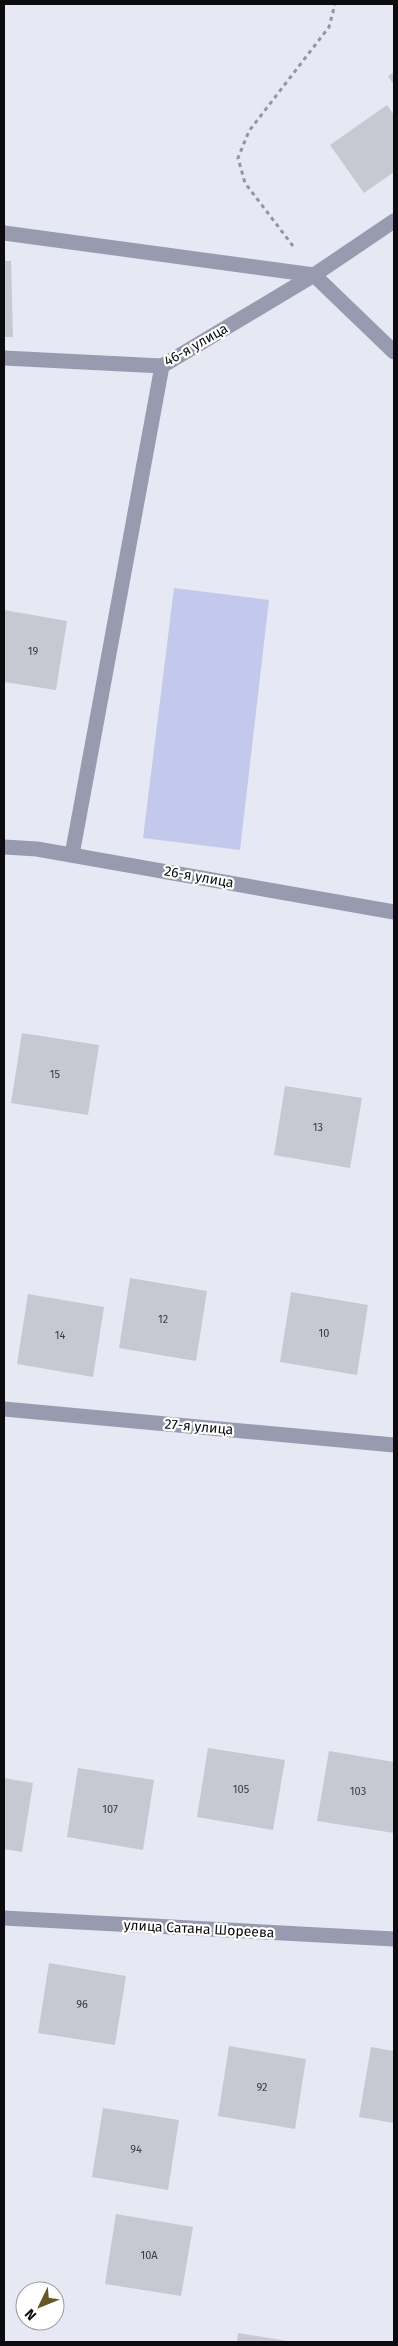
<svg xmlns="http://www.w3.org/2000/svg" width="398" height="2346" viewBox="0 0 398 2346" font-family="'Fira Sans',sans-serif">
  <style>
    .green { fill: #c3c9ed }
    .building { fill: #c6c8d2 }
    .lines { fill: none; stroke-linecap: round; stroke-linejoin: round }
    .path { stroke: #94959e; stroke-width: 3; stroke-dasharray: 4 4; stroke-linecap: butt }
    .minor { stroke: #989bb0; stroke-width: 15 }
    .labels { text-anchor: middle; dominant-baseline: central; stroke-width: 4.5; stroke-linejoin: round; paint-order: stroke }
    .number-label { font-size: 11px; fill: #3a3b40 }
    .street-label { font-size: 14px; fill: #0c0c10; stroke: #fff }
  </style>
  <rect width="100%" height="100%" fill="#e6e8f3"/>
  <polygon class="green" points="174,588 269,600 240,850 143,838"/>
  <g class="building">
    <polygon points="394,72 394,85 388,76"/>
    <polygon points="387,105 394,115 394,172 364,193 330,145"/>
    <polygon points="4,261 11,261 13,337 4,337"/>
    <polygon points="4,610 67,621 56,690 4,682"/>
    <polygon points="22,1033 99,1045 88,1115 11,1103"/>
    <polygon points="285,1086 362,1098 350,1168 274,1155"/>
    <polygon points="130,1278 207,1291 196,1361 119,1348"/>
    <polygon points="291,1292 368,1305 357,1375 280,1362"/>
    <polygon points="28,1294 104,1307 93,1377 17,1364"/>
    <polygon points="208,1748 285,1760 273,1830 197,1817"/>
    <polygon points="329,1751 394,1762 394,1833 317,1821"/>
    <polygon points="78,1768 154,1780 143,1850 67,1837"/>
    <polygon points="4,1778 33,1783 22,1852 4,1849"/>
    <polygon points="49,1963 126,1976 115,2045 38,2033"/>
    <polygon points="229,2046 306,2059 295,2129 218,2116"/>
    <polygon points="371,2047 394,2051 394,2123 359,2117"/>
    <polygon points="103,2108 179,2120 168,2190 92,2177"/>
    <polygon points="116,2214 193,2227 181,2296 105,2284"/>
    <polygon points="238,2333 287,2341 287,2342 237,2342"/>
  </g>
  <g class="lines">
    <polyline class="path" points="293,246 245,183 238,158 249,131 329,27 335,4"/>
    <g class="minor">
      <polyline points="4,233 314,275"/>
      <polyline points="314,275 394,352"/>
      <polyline points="4,358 162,366 314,275 394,221"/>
      <polyline points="4,847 37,849 394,912"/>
      <polyline points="72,855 162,366"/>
      <polyline points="4,1409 394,1445"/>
      <polyline points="4,1918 394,1939"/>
    </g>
  </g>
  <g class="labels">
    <g class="number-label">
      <text x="33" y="651">19</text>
      <text x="55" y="1074">15</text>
      <text x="318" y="1127">13</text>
      <text x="163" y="1319">12</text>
      <text x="324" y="1333">10</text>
      <text x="60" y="1335">14</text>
      <text x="241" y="1789">105</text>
      <text x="358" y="1791">103</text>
      <text x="110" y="1809">107</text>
      <text x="82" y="2004">96</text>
      <text x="262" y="2087">92</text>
      <text x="136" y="2149">94</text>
      <text x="149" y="2255">10А</text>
    </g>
    <g class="street-label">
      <text transform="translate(196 345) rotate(-30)">46-я улица</text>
      <text transform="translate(199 877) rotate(10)">26-я улица</text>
      <text transform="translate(199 1427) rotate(5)">27-я улица</text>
      <text transform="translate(199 1929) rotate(3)">улица Сатана Шореева</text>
    </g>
  </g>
  <rect width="398" height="2346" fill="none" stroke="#0c0c10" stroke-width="10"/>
  <g transform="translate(40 2306) rotate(227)"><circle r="24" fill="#ffffff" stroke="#9e9e9f"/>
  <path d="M0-4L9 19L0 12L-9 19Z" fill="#645926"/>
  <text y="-8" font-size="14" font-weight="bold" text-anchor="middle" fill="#0c0c10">N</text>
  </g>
</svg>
